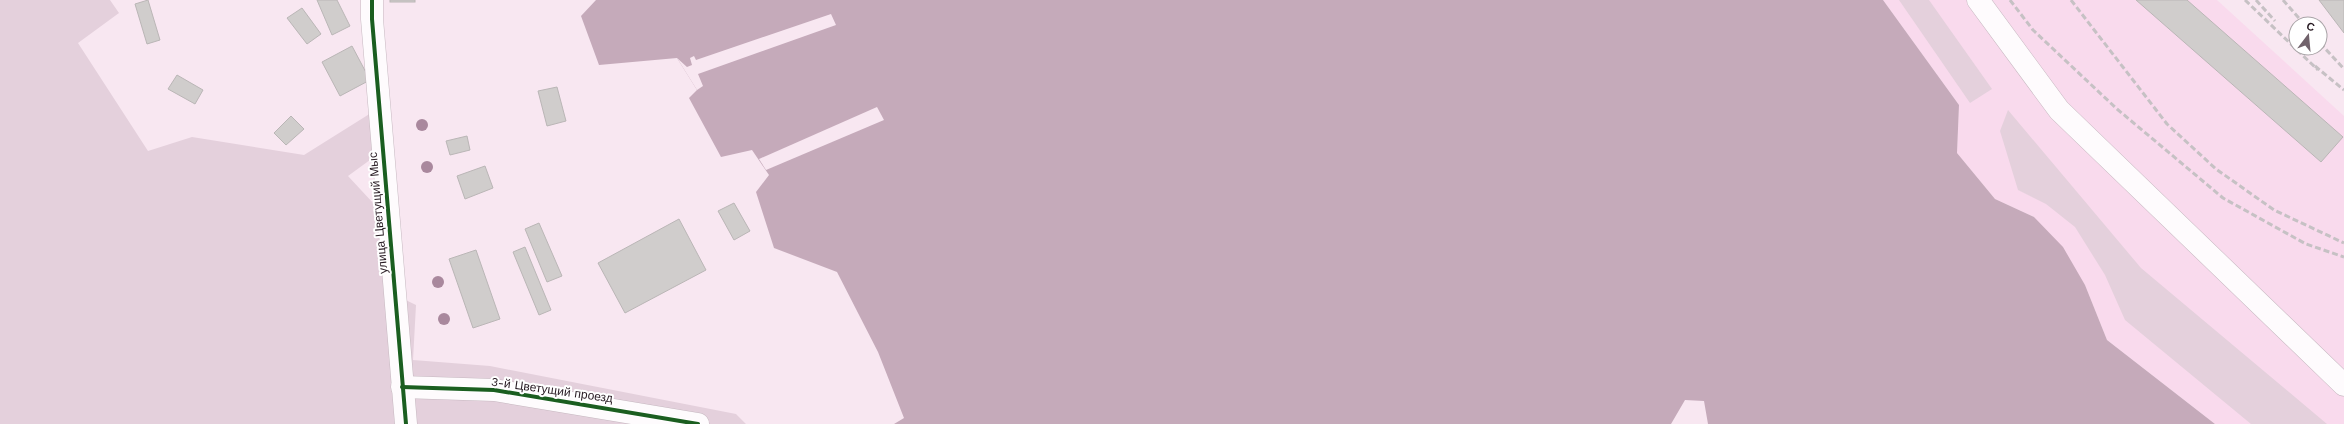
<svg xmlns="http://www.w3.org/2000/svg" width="2344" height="424" viewBox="0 0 2344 424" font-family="'Work Sans',sans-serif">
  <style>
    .built { fill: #f9daed }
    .green { fill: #e4d0dc }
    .water { fill: #c5aaba }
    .pier { fill: #f8e7f1 }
    .building { fill: #d0cdcc; stroke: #bab6b6 }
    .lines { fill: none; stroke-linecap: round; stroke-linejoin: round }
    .minor-casing { stroke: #c6b8c0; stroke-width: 23 }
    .minor { stroke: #fefbfd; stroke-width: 22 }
    .rail { stroke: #c6c1c4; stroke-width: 3; stroke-dasharray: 6 3; stroke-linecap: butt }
    .cycleway-casing { stroke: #fff; stroke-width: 6 }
    .cycleway { stroke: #1b5e20; stroke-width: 4 }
    .tree { fill: #a9889d }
    .labels { text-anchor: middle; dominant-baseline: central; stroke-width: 4; stroke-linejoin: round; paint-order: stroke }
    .street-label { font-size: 12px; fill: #281b23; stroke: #fff }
  </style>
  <rect width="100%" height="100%" fill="#f8e7f1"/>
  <polygon class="built" points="1883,0 2217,0 2344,116 2344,424 2215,424 2107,340 2085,285 2034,217 1995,199 1957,153 1959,105"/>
  <g class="green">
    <polygon points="0,0 110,0 119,13 78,43 148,151 192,137 304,155 371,113 385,149 348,176 387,218 387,291 416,305 413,360 490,366 736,414 746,424 0,424"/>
    <polygon points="1899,0 1929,0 1992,89 1970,103"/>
    <polygon points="2008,110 2141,268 2327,424 2251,424 2125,320 2105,275 2075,227 2046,204 2018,190 2000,131"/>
  </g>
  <polygon class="water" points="596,0 1883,0 1959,105 1957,153 1995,199 2034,217 2063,247 2085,285 2107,340 2215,424 1708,424 1704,401 1685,400 1671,424 894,424 904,418 878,352 837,272 774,248 756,192 769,175 752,150 721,157 689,98 697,90 677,58 599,65 581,16"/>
  <g class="pier">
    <polygon points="831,14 836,25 698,74 703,86 697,90 677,58 687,67 692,65 690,58 694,56 696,60"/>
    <polygon points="877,107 884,120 766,170 759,159"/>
  </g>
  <g class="building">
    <polygon points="148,0 160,40 147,44 135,4"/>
    <polygon points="317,0 337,0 350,26 332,35"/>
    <rect x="390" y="0" width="25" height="2"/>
    <polygon points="2136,0 2187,0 2343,137 2321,162"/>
    <polygon points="2319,0 2344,0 2344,33"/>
    <polygon points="302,8 321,34 307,44 287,18"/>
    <polygon points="352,46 370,80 340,96 322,62"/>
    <polygon points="177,75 203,90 195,104 168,89"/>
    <polygon points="557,87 566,121 547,126 538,91"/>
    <polygon points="291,116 304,129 286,145 274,133"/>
    <polygon points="467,136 470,150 450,155 446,141"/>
    <polygon points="485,166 493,188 465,199 457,176"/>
    <polygon points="734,203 750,231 734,240 718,211"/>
    <polygon points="679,219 706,270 625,313 598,263"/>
    <polygon points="539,223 562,276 547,282 525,229"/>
    <polygon points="525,247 551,310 539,315 513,252"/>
    <polygon points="476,250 500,319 473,328 449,259"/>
  </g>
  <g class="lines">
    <defs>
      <g id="minor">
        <polyline points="372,0 372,19 406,424"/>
        <polyline points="1978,0 2059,110 2344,385"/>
        <polyline points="402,387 494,390 698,424"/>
      </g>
    </defs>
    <use href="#minor" class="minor-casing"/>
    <use href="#minor" class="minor"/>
    <g class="rail">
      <polyline points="2010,0 2033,30 2117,109 2223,198 2306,244 2344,257"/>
      <polyline points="2071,0 2167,124 2216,169 2274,210 2344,243"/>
      <polyline points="2245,0 2318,70"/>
      <polyline points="2256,0 2275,21"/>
      <polyline points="2283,0 2304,24"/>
      <polyline points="2320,43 2344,69"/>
      <polyline points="2315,66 2344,90"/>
    </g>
    <defs>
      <g id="cycleway">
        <polyline points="372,0 372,19 406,424"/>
        <polyline points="402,387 494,390 698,424"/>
      </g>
    </defs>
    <use href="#cycleway" class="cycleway-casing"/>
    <use href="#cycleway" class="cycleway"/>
  </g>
  <g class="tree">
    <circle cx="422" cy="125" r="6"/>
    <circle cx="427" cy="167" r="6"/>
    <circle cx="438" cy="282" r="6"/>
    <circle cx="444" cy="319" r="6"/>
  </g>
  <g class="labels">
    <g class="street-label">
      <text transform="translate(378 213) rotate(-95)">улица Цветущий Мыс</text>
      <text transform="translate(552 390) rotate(8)">3-й Цветущий проезд</text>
    </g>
  </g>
  <g transform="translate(2308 36) rotate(16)"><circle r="19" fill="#ffffff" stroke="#a9a4a7"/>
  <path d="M0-3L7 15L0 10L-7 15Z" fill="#71626b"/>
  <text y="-6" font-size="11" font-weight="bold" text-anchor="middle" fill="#281b23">С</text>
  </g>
</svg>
